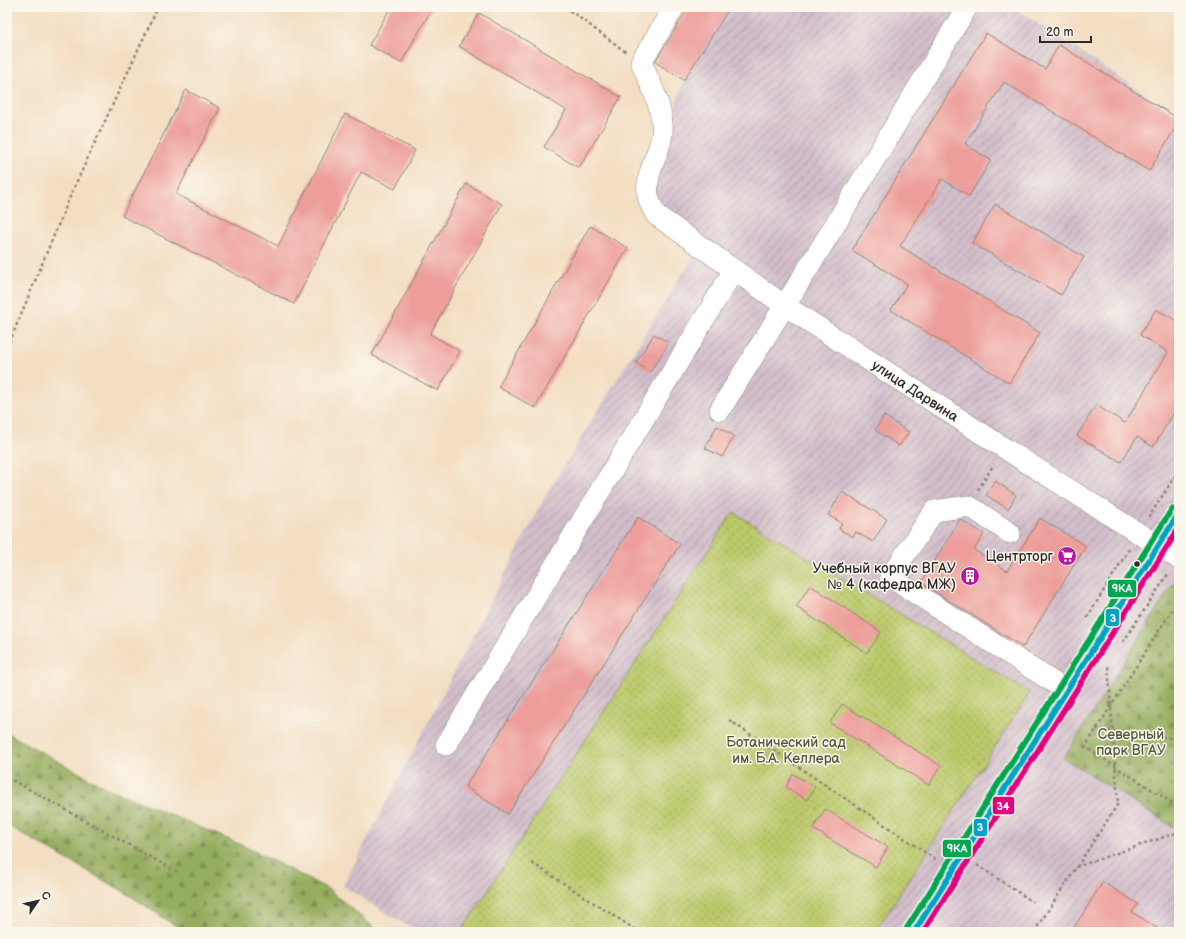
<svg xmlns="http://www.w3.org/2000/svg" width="1186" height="939" viewBox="0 0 1186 939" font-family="'Balsamiq Sans',sans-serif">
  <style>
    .industrial { fill: url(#industrial-furrows) }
    .forest { fill: url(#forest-firs); stroke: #606c45 }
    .garden { fill: url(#garden-dots); stroke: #747a4b }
    .building { fill: #ed9e9a }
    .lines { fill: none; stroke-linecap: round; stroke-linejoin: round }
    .minor-casing { stroke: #8f8476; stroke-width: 22 }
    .major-casing { stroke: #8f8476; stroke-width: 24 }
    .path { stroke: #8f8476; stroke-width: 2.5; stroke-dasharray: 3 3; stroke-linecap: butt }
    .minor { stroke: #fff; stroke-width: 21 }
    .major { stroke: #fff; stroke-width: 22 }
    .bus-1-casing { stroke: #fbf7ec; stroke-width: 9 }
    .bus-2-casing { stroke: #fbf7ec; stroke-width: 9 }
    .bus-3-casing { stroke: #fbf7ec; stroke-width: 9 }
    .bus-1 { stroke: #02a3c6; stroke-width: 6 }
    .bus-2 { stroke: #e5007d; stroke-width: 6 }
    .bus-3 { stroke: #00a651; stroke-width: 6 }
    .bus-dot { fill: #2b2b2b; stroke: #fbf7ec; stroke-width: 1.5 }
    .labels { text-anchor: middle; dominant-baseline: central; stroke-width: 3; stroke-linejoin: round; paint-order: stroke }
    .street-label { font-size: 14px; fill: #2b2b2b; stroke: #fbf7ec }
    .poi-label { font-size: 14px; fill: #2b2b2b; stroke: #fbf7ec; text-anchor: end }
    .park-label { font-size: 14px; fill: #565a3e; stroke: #fbf7ec }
    .line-badge { stroke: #fbf7ec; stroke-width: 1.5 }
    .badge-label { font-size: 11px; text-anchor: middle; font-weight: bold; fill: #fff }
  </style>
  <defs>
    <pattern id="industrial-furrows" width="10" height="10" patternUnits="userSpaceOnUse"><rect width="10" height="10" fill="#d1bdca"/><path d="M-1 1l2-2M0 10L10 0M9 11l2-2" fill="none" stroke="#aa9aa4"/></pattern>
    <pattern id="forest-firs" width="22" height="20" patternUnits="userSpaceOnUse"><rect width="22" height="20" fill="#95ad5f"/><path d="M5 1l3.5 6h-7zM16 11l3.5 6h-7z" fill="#7a8d4f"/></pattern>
    <pattern id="garden-dots" width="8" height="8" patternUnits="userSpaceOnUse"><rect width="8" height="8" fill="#bcc96b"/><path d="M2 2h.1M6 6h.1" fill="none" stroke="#99a358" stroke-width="1.8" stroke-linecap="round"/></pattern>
  </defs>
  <rect width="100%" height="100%" fill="#fbf7ec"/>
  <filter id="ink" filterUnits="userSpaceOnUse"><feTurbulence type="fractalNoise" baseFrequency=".025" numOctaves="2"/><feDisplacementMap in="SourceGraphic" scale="8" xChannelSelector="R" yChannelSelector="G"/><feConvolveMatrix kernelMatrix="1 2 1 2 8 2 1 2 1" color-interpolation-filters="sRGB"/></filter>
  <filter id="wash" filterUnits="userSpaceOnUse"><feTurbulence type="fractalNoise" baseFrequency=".012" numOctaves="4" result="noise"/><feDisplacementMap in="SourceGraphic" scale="16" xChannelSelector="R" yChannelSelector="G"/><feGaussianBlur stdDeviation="0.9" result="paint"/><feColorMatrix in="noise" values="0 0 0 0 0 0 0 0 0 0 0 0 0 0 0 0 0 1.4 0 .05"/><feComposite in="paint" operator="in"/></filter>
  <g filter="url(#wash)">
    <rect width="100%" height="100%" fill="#f3dec2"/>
    <polygon class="industrial" points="705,7 1013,7 1179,117 1179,932 417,932 343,886 546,495 697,250 644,213"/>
    <g class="forest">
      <polygon points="1177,578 1179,580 1179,831 1064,758"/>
      <polygon points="7,733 103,786 244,846 328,889 379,932 185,932 126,893 7,825"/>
    </g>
    <polygon class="garden" points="733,512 1030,693 875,932 461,932"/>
    <g id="blocks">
      <g class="building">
        <polygon points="391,7 433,7 401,63 369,45"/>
        <polygon points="689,7 730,7 684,80 655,62"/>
        <polygon points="479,13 621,97 579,168 544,147 566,110 459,46"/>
        <polygon points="986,33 1045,69 1059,45 1179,119 1179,122 1149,171 1004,82 965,144 991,160 969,196 942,179 900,246 1040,333 1009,383 891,310 907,284 852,250"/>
        <polygon points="186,90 220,108 176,194 278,246 345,114 415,150 395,189 361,172 294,304 122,216"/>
        <polygon points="466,184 502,204 430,334 460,351 438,391 372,355"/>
        <polygon points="995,204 1084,257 1061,295 972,243"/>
        <polygon points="590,226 628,248 535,408 498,387"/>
        <polygon points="1156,309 1179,322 1179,405 1153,447 1137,437 1121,462 1077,436 1096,405 1125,423 1168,352 1140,335"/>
        <polygon points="654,334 669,343 650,372 636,363"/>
        <polygon points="884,416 909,432 899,446 875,430"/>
        <polygon points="717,426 734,436 722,457 705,448"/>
        <polygon points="995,481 1016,495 1008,509 986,495"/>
        <polygon points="842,492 887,519 873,542 856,532 853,537 839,529 842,523 828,515"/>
        <polygon points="638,517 680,544 508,814 465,787"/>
        <polygon points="1040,518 1086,546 1023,647 921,583 960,519 984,534 974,550 1007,571"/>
        <polygon points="810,585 881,632 867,653 796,607"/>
        <polygon points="842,704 941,766 929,785 830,723"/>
        <polygon points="793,774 815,787 807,800 786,787"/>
        <polygon points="825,809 888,847 876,867 813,829"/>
        <polygon points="1103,882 1138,904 1132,912 1163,932 1071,932"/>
      </g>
    </g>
  </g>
  <g filter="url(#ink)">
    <use href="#blocks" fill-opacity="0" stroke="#8f8476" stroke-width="1"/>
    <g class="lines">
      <defs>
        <g id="minor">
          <path d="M674,7L641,62C649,81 660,101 662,123C665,148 644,170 648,195C649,202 653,209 656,215L784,305L1004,448L1179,559"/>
          <polyline points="720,410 833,228 967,7"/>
          <polyline points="1010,533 969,506 934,511 890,577 1067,691"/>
          <polyline points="446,745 734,270"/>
        </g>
        <polyline id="major" points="914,932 1179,513"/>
      </defs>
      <use href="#minor" class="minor-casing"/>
      <use href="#major" class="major-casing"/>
      <g class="path">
        <polyline points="565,7 626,52"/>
        <polyline points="7,348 72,192 158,7"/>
        <polyline points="978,490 994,464"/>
        <polyline points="1153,513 1152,512 1179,470"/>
        <polyline points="1149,517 1152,512"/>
        <polyline points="1179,599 1085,747 1179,807"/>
        <polyline points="1087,618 1129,549"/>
        <polyline points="1123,642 1168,574"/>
        <polyline points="729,720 938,861"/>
        <polyline points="1096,729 1179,739"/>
        <polyline points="7,777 179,873"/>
        <polyline points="532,863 639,932"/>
        <polyline points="977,865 1033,902"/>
        <polyline points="1076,867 1179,832"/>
        <polyline points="1034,932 1118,804 1108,664"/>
      </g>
      <use href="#minor" class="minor"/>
      <use href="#major" class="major"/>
      <defs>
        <polyline id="bus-1" points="914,932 1179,513"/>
        <polyline id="bus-2" points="923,932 1179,528"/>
        <polyline id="bus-3" points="907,928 1172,509"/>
      </defs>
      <use href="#bus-1" class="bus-1-casing"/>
      <use href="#bus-2" class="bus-2-casing"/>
      <use href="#bus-3" class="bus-3-casing"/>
      <use href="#bus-1" class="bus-1"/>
      <use href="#bus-2" class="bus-2"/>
      <use href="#bus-3" class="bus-3"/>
    </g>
  </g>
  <defs>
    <symbol id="supermarket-disc" viewBox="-11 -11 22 22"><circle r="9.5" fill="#b5179e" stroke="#fbf7ec"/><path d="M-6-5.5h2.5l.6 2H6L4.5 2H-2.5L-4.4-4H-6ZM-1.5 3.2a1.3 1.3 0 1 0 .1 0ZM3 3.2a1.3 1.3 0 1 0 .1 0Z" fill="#fff"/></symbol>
    <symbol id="building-disc" viewBox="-11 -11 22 22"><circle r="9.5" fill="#b5179e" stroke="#fbf7ec"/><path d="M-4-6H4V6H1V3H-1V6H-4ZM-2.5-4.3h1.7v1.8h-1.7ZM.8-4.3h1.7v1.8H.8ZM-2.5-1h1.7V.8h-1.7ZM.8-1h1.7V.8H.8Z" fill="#fff"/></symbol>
  </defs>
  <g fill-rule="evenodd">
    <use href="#supermarket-disc" x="1056" y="545" width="22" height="22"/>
    <use href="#building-disc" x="959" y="565" width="22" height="22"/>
  </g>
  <circle class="bus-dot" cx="1137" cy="564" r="3.5"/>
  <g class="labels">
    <g class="street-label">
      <text transform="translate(915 391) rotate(33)">улица Дарвина</text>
    </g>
    <g class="poi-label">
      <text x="1053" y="556">Центрторг</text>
      <text x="956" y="568">Учебный корпус ВГАУ<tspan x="956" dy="16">№ 4 (кафедра МЖ)</tspan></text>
    </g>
    <g class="park-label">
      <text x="1131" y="734">Северный<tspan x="1131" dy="16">парк ВГАУ</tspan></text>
      <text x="786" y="742">Ботанический сад<tspan x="786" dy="16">им. Б.А. Келлера</tspan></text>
    </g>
  </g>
  <g class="line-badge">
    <rect x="1107" y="579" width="30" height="19" rx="4" fill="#00a651"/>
    <rect x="1105" y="608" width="15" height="19" rx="4" fill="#02a3c6"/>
    <rect x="992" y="796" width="23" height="19" rx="4" fill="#e5007d"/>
    <rect x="973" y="818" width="15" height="19" rx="4" fill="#02a3c6"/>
    <rect x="942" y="839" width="30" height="19" rx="4" fill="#00a651"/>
  </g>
  <g class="badge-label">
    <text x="1122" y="592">9КА</text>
    <text x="1113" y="622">3</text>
    <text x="1003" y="810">34</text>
    <text x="980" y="831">3</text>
    <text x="957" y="852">9КА</text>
  </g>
  <rect width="1186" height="939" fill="none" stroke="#fbf7ec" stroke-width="24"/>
  <g transform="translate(38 901) rotate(56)" stroke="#fbf7ec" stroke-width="3" paint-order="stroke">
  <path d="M0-3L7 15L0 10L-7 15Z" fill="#2b2b2b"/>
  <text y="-6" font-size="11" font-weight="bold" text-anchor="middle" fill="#2b2b2b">С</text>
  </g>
  <path d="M1040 36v6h51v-6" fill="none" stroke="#2b2b2b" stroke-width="2"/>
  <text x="1046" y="36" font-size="12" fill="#2b2b2b" stroke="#fbf7ec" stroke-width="3" paint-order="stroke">20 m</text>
</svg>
